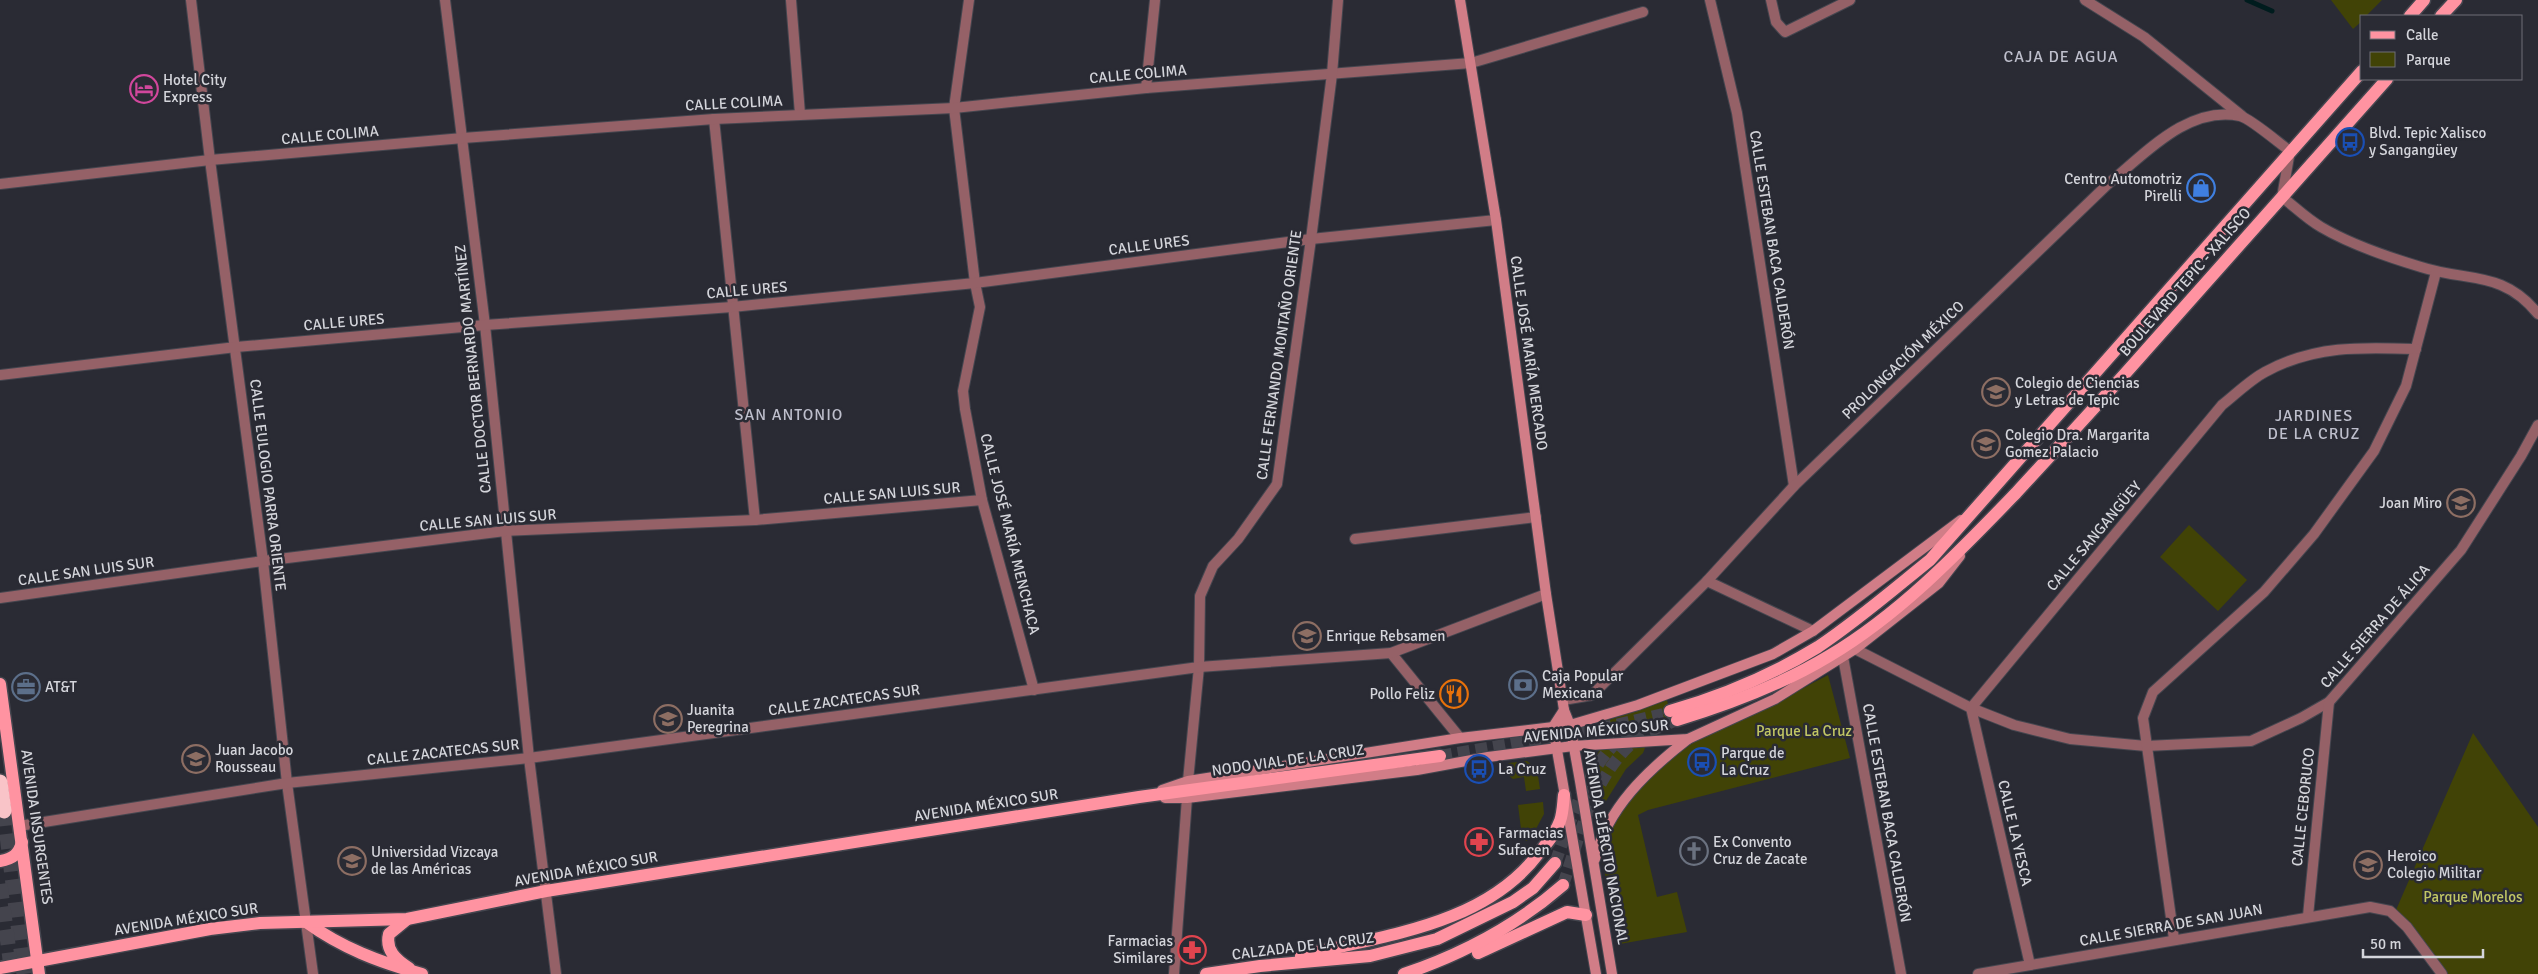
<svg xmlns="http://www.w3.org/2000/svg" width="2538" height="974" viewBox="0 0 2538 974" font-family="Signika,sans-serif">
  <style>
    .green { fill: #414306 }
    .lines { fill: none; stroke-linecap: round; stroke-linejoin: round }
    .stream { stroke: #001c1e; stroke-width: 5 }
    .primary-tunnel { stroke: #44444d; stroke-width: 12; stroke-dasharray: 12 6; stroke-linecap: butt }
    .highway-tunnel { stroke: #44444d; stroke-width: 15; stroke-dasharray: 15 8; stroke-linecap: butt }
    .street-casing { stroke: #45464f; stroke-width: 12 }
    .secondary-casing { stroke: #45464f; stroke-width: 12 }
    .primary-casing { stroke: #45464f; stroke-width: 15 }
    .highway-casing { stroke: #45464f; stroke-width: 18 }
    .street { stroke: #956167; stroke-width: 10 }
    .secondary { stroke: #d17d87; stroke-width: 10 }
    .primary { stroke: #ff93a1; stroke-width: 12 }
    .highway { stroke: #f9c4c8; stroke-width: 15 }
    .labels { text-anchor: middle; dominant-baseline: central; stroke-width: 5; stroke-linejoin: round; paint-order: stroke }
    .street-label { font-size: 15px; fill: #d4d5db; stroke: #2a2b34 }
    .poi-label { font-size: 15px; fill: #d4d5db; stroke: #2a2b34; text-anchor: start }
    .park-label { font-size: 15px; fill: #c2c764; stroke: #2a2b34 }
    .neighbourhood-label { font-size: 16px; letter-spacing: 1px; fill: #bebfcc; stroke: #2a2b34 }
  </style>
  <rect width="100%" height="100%" fill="#2a2b34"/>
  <g class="green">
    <polygon points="2331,0 2382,0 2366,16 2362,16 2362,21 2353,29"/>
    <polygon points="2189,525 2247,580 2218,611 2160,557"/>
    <polygon points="1828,675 1850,758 1648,810 1638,815 1657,897 1677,892 1687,932 1620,944 1597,837 1632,781 1715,729 1762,710"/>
    <polygon points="1667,700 1671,718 1683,725 1640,732 1585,735 1583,732 1595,725"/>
    <polygon points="2473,733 2538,827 2538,974 2446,974 2408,921 2396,910"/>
    <polygon points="1602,746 1644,746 1645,748 1643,753 1626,769 1606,801 1602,802 1598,799 1591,765"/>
    <polygon points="1527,761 1537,769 1540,789 1526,791 1524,777 1513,779 1503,771 1509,763"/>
    <polygon points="1543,802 1544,814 1531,838 1526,841 1522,837 1518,805"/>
  </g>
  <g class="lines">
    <polyline class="stream" points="2247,0 2272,11"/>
    <g class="primary-tunnel">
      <polyline points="1440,756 1598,729 1663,714"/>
      <path d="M1555,863C1574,812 1591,749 1643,724"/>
      <path d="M1563,885C1579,838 1592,781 1629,746C1642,733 1660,727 1677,720"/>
    </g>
    <g class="highway-tunnel">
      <polyline points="4,811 24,974"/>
      <polyline points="0,884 12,974"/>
    </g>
    <defs>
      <g id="street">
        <polyline points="191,0 210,160 263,561 287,783 313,974"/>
        <polyline points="445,0 485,325 529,758 556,974"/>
        <polyline points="791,0 800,114"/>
        <polyline points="969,0 954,108 975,283 980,307 963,391 965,409 982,500 1034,690"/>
        <polyline points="1710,0 1737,113 1794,486"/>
        <polyline points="1771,0 1776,22 1785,32 1850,0"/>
        <polyline points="2085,0 2144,37 2242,116"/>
        <polyline points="1146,88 1155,0"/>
        <polyline points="714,119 755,520"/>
        <polyline points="0,184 210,160 463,138 714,119 954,108 1146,88 1471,63 1643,12"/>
        <polyline points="0,375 236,347 485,325 732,307 975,283 1311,239 1496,220"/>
        <polyline points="1355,539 1536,517"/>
        <polyline points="1707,581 1813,631"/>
        <polyline points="0,598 263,561 505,531 755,520 982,500"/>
        <polyline points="1855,649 1971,708 2014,725 2070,739 2146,746 2251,741 2301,718 2329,702 2461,550 2521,456 2538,425"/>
        <polyline points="1391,653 1460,738"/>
        <polyline points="1843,657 1901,974"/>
        <path d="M1563,700L1592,695L1707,581L1794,486L2108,184C2145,154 2188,105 2240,116C2250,118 2280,144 2290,151L2282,197C2295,207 2307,219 2321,227C2348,243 2391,258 2421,267C2467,282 2503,270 2538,314"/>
        <polyline points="1188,781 1199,667 1200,596 1213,566 1238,539 1277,484 1311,239 1332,74 1338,0"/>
        <polyline points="19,826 287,783 529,758 1199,667 1391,653 1546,594"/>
        <polyline points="2308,916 2329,702"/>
        <polyline points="2174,939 2143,718 2153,692 2264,592 2314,534 2374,451 2406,386 2436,272"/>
        <path d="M2030,965L1971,708L2222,405C2236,394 2250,380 2265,372C2314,345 2362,347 2416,349"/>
        <polyline points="1174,974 1187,798"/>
        <polyline points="1978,974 2370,907 2390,911 2407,927 2442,974"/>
      </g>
      <g id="secondary">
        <polyline points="1460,0 1496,220 1546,594 1564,710 1570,725 1580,781 1612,974"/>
        <polyline points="1564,710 1553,727 1596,974"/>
        <polyline points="1162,790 1188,781 1460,738 1570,725 1638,705 1773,654 1813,631 1961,520"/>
        <polyline points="1165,798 1187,798 1417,770 1488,757 1573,746 1688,739 1775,699 1855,649 1939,583 1960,556"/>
        <path d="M1595,859C1607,808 1648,770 1688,739"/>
      </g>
      <g id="primary">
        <polyline points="2410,16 2424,0"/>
        <polyline points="2441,16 2456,0"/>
        <polyline points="0,684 39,974"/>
        <path d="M1670,711C1722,696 1772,675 1818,647C1857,621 1894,589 1930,560L2362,71"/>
        <path d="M1677,720C1730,704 1781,685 1829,656C1900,614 1959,552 2016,493C2060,445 2104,398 2147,349C2227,259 2307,169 2387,79"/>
        <path d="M0,861C13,859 19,854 22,842"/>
        <path d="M406,920L389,934C385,950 396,960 409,968"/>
        <path d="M306,922C342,948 379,962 422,974"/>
        <polyline points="1478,953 1567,912 1586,915"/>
        <path d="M1301,956C1383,935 1484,926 1539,853C1547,843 1556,833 1560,821C1563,813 1563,803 1564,795"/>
        <polyline points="0,968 210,929 260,923 407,919 546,891 1139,797 1440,756"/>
        <polyline points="1206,974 1260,966 1370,956 1437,939 1513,902 1533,888 1555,863"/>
        <path d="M1404,974C1463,954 1516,926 1563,885"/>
      </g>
      <polyline id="highway" points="0,782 4,811"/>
    </defs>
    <use href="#street" class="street-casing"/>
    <use href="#secondary" class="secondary-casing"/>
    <use href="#primary" class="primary-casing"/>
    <use href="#highway" class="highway-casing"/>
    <use href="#street" class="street"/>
    <use href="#secondary" class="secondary"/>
    <use href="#primary" class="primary"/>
    <use href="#highway" class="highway"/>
  </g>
  <defs>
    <symbol id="hotel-ring" viewBox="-11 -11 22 22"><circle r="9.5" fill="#2a2b34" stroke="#d1479c" stroke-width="1.5"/><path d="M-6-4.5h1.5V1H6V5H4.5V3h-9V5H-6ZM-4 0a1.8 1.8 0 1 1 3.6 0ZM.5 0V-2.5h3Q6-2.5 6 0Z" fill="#d1479c"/></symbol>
    <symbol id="bus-ring" viewBox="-11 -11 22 22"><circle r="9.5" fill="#2a2b34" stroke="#1a4fb4" stroke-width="1.5"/><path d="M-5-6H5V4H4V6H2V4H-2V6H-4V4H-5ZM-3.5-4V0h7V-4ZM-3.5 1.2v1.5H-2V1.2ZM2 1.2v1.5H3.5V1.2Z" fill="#1a4fb4"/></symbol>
    <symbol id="shop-ring" viewBox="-11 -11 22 22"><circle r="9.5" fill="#2a2b34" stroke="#3f7fe0" stroke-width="1.5"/><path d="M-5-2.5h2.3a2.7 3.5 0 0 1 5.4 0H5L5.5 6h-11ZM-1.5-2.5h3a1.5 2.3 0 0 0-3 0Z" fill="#3f7fe0"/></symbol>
    <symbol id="university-ring" viewBox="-11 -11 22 22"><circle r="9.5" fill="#2a2b34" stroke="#8d6e63" stroke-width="1.5"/><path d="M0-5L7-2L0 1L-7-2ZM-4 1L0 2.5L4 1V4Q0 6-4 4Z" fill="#8d6e63"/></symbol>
    <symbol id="school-ring" viewBox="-11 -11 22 22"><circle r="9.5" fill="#2a2b34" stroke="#8d6e63" stroke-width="1.5"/><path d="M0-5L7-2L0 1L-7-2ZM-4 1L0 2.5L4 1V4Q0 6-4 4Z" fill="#8d6e63"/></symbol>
    <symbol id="bank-ring" viewBox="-11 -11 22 22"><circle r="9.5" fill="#2a2b34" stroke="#5c6f8a" stroke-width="1.5"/><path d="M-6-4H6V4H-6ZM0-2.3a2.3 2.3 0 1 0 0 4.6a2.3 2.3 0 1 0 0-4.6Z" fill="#5c6f8a"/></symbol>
    <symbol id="office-ring" viewBox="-11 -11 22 22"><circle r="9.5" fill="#2a2b34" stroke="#5c6f8a" stroke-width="1.5"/><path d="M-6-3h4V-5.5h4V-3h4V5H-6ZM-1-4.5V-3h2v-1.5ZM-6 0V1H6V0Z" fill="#5c6f8a"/></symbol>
    <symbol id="restaurant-ring" viewBox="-11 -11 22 22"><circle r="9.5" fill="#2a2b34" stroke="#e8710a" stroke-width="1.5"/><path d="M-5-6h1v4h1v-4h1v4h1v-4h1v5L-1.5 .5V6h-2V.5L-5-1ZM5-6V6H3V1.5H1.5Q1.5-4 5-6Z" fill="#e8710a"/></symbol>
    <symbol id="pharmacy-ring" viewBox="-11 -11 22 22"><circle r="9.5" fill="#2a2b34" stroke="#e0444e" stroke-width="1.5"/><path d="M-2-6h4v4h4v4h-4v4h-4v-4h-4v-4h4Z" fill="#e0444e"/></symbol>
    <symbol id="church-ring" viewBox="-11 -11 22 22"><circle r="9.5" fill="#2a2b34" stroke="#6b7280" stroke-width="1.5"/><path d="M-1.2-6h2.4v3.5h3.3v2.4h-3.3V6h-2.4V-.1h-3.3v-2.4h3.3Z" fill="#6b7280"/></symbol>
  </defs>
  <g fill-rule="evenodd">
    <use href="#hotel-ring" x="128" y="73" width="32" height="32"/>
    <use href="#bus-ring" x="2334" y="126" width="32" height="32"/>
    <use href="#shop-ring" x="2185" y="172" width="32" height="32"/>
    <use href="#university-ring" x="1980" y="376" width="32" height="32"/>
    <use href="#school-ring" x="1970" y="428" width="32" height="32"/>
    <use href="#school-ring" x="2445" y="487" width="32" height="32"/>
    <use href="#school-ring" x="1291" y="620" width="32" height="32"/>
    <use href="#bank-ring" x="1507" y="669" width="32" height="32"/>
    <use href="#office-ring" x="10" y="671" width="32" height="32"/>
    <use href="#restaurant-ring" x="1438" y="678" width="32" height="32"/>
    <use href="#school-ring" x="652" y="703" width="32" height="32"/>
    <use href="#school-ring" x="180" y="743" width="32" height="32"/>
    <use href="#bus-ring" x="1686" y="746" width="32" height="32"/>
    <use href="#bus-ring" x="1463" y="753" width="32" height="32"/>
    <use href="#pharmacy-ring" x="1463" y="826" width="32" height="32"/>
    <use href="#church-ring" x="1678" y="835" width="32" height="32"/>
    <use href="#university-ring" x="336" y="845" width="32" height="32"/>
    <use href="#school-ring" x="2352" y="849" width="32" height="32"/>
    <use href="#pharmacy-ring" x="1176" y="934" width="32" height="32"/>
  </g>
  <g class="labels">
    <g class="street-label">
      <text transform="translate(1138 74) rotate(-5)">CALLE COLIMA</text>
      <text transform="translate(734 103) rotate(-3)">CALLE COLIMA</text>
      <text transform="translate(330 135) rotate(-5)">CALLE COLIMA</text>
      <text transform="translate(1772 240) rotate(81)">CALLE ESTEBAN BACA CALDERÓN</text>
      <text transform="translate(1149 245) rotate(-7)">CALLE URES</text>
      <text transform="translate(2185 282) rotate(-49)">BOULEVARD TEPIC - XALISCO</text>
      <text transform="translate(747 290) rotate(-5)">CALLE URES</text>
      <text transform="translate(344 322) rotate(-5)">CALLE URES</text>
      <text transform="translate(1529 353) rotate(82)">CALLE JOSÉ MARÍA MERCADO</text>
      <text transform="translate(1279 355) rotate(-82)">CALLE FERNANDO MONTAÑO ORIENTE</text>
      <text transform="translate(1903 360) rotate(-44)">PROLONGACIÓN MÉXICO</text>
      <text transform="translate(473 369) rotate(-96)">CALLE DOCTOR BERNARDO MARTÍNEZ</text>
      <text transform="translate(268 485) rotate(83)">CALLE EULOGIO PARRA ORIENTE</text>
      <text transform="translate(892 493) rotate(-5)">CALLE SAN LUIS SUR</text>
      <text transform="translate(488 520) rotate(-5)">CALLE SAN LUIS SUR</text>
      <text transform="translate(1010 534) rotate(76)">CALLE JOSÉ MARÍA MENCHACA</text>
      <text transform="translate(2094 536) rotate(-50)">CALLE SANGANGÜEY</text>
      <text transform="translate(86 571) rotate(-8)">CALLE SAN LUIS SUR</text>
      <text transform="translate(2375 626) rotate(-49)">CALLE SIERRA DE ÁLICA</text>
      <text transform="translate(844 700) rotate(-8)">CALLE ZACATECAS SUR</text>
      <text transform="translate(1596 731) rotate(-5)">AVENIDA MÉXICO SUR</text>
      <text transform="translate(443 752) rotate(-6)">CALLE ZACATECAS SUR</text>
      <text transform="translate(1288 760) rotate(-8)">NODO VIAL DE LA CRUZ</text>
      <text transform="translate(986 805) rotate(-9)">AVENIDA MÉXICO SUR</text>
      <text transform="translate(2303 807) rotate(-84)">CALLE CEBORUCO</text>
      <text transform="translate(1887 813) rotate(80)">CALLE ESTEBAN BACA CALDERÓN</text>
      <text transform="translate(37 827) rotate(82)">AVENIDA INSURGENTES</text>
      <text transform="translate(2015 833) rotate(77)">CALLE LA YESCA</text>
      <text transform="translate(1606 847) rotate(80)">AVENIDA EJÉRCITO NACIONAL</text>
      <text transform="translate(586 869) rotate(-10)">AVENIDA MÉXICO SUR</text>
      <text transform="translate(186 919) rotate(-9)">AVENIDA MÉXICO SUR</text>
      <text transform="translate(2171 925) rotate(-10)">CALLE SIERRA DE SAN JUAN</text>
      <text transform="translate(1303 946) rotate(-7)">CALZADA DE LA CRUZ</text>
    </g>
    <g class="poi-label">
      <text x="163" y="80">Hotel City<tspan x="163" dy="17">Express</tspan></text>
      <text x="2369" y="133">Blvd. Tepic Xalisco<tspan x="2369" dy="17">y Sangangüey</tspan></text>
      <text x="2182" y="179" text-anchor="end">Centro Automotriz<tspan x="2182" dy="17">Pirelli</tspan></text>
      <text x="2015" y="383">Colegio de Ciencias<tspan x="2015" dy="17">y Letras de Tepic</tspan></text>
      <text x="2005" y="435">Colegio Dra. Margarita<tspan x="2005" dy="17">Gomez Palacio</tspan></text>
      <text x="2442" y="503" text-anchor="end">Joan Miro</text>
      <text x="1326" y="636">Enrique Rebsamen</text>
      <text x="1542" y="676">Caja Popular<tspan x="1542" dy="17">Mexicana</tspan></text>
      <text x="45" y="687">AT&amp;T</text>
      <text x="1435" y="694" text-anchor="end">Pollo Feliz</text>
      <text x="687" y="710">Juanita<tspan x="687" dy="17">Peregrina</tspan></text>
      <text x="215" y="750">Juan Jacobo<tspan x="215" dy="17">Rousseau</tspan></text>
      <text x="1721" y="753">Parque de<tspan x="1721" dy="17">La Cruz</tspan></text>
      <text x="1498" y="769">La Cruz</text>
      <text x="1498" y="833">Farmacias<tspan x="1498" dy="17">Sufacen</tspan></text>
      <text x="1713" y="842">Ex Convento<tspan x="1713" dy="17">Cruz de Zacate</tspan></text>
      <text x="371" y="852">Universidad Vizcaya<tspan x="371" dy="17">de las Américas</tspan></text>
      <text x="2387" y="856">Heroico<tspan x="2387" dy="17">Colegio Militar</tspan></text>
      <text x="1173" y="941" text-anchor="end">Farmacias<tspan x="1173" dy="17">Similares</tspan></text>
    </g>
    <g class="park-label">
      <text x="1804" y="731">Parque La Cruz</text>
      <text x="2473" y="897">Parque Morelos</text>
    </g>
    <g class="neighbourhood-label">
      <text x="2061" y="57">CAJA DE AGUA</text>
      <text x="789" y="415">SAN ANTONIO</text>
      <text x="2314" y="416">JARDINES<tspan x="2314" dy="18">DE LA CRUZ</tspan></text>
    </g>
  </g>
  <rect x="2360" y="15" width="162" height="65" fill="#2a2b34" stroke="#6e6f77"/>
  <rect x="2370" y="31" width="25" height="8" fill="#ff93a1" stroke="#6e6f77"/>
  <text x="2406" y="40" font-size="15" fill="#d4d5db">Calle</text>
  <rect x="2370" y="52" width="25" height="15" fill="#414306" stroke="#6e6f77"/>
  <text x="2406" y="65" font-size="15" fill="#d4d5db">Parque</text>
  <path d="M2363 949v8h120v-8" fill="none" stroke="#d4d5db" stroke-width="2.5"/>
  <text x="2370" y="949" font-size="15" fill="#d4d5db" stroke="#2a2b34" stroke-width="4" paint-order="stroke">50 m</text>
</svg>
